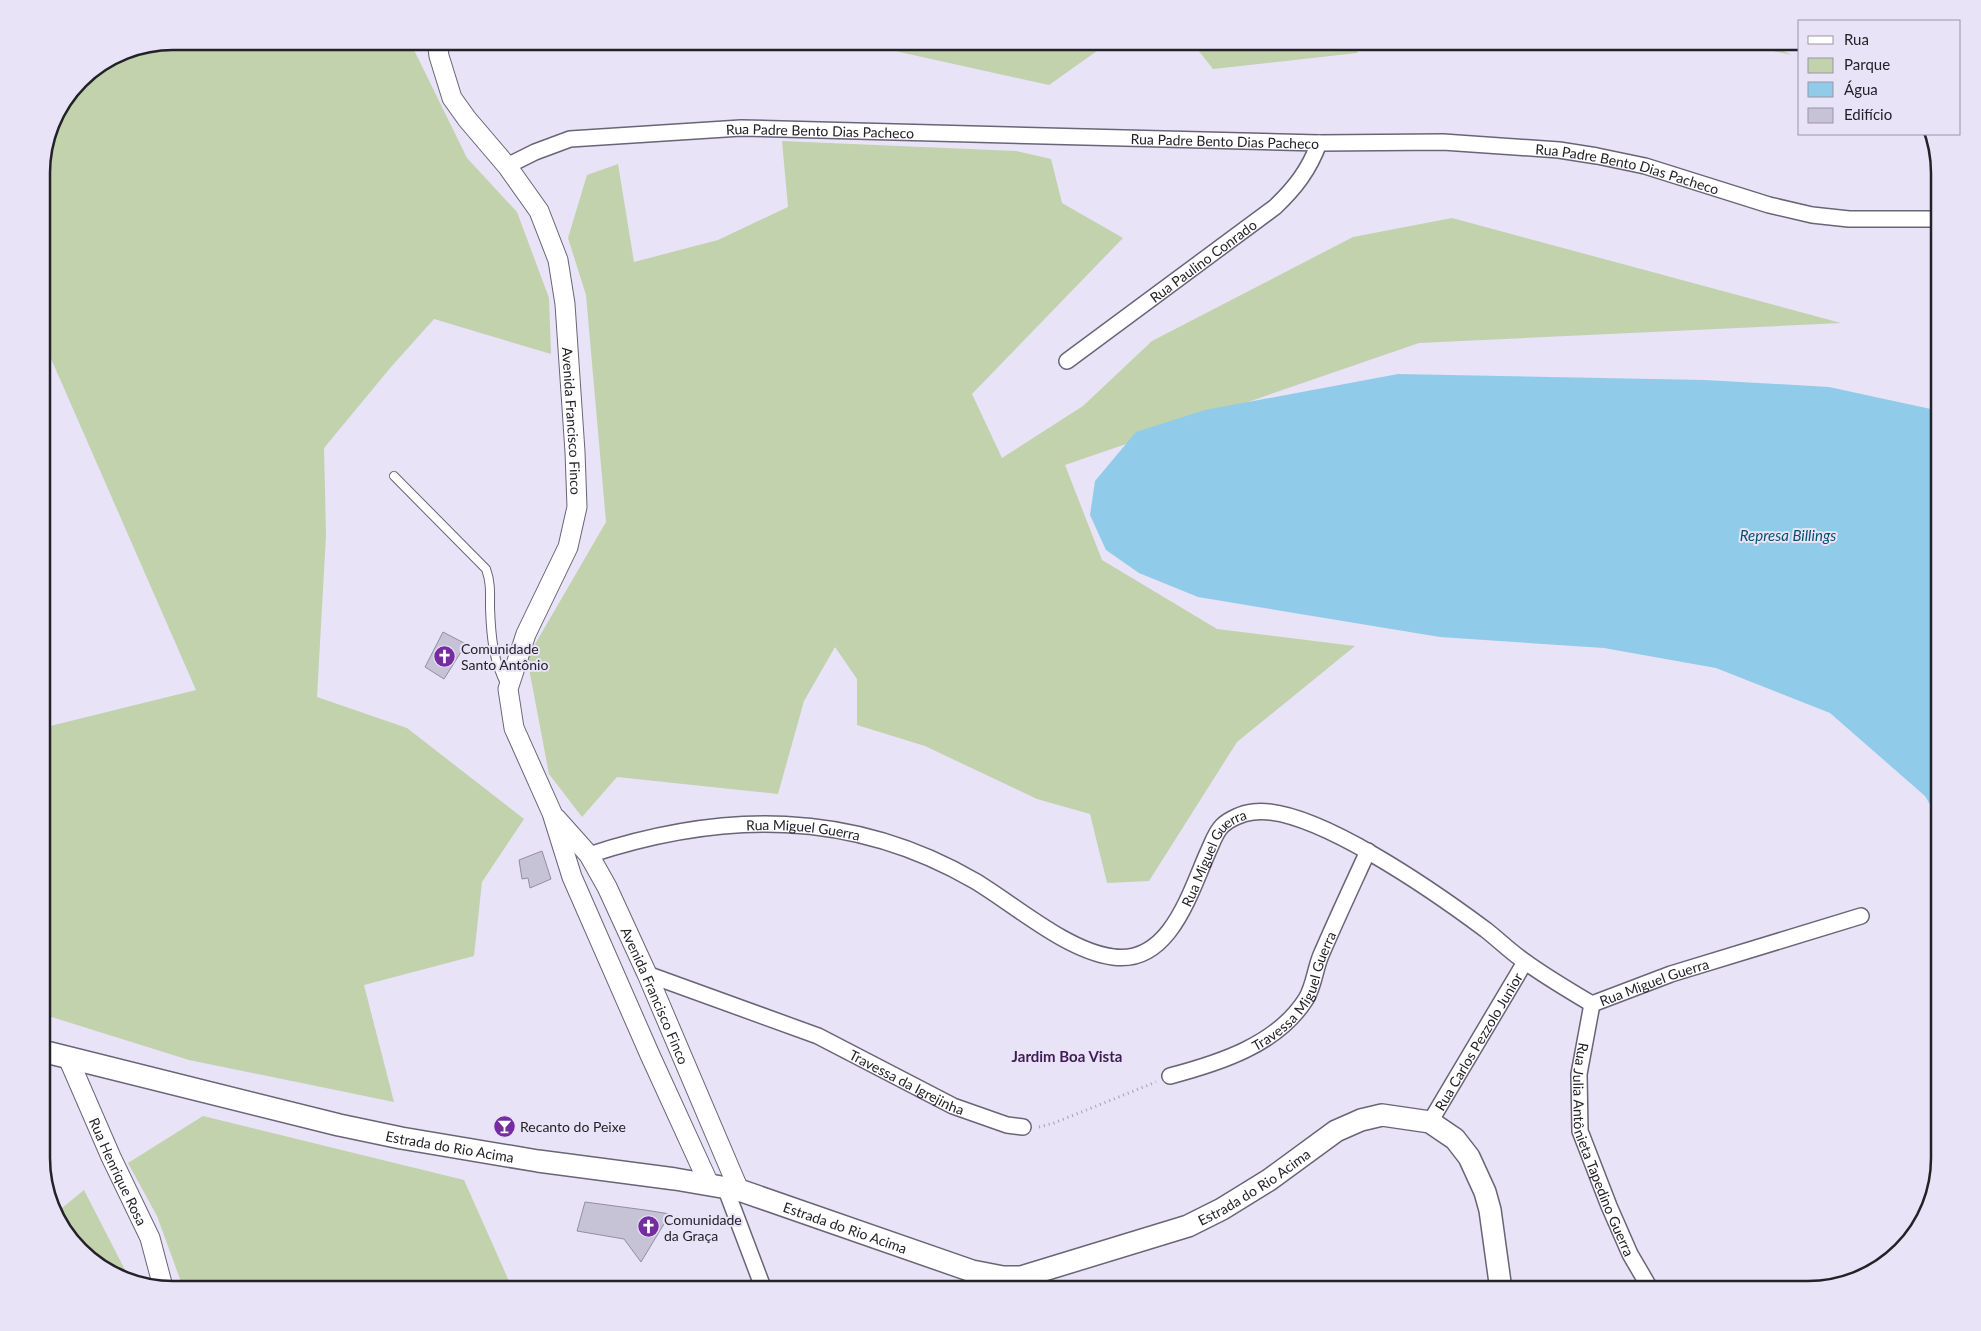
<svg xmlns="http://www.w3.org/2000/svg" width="1981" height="1331" viewBox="0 0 1981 1331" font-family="Lato,sans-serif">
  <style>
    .green { fill: #c1d2ad }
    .water { fill: #90cbe9 }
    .building { fill: #c7c3d6; stroke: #938fa1 }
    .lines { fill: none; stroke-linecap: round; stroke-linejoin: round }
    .service-casing { stroke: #696576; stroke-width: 10 }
    .minor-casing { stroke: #696576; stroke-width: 18 }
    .tertiary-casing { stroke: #696576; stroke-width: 21 }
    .secondary-casing { stroke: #696576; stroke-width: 24 }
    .path { stroke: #a4a0af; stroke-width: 3; stroke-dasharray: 1 4; stroke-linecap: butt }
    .service { stroke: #fff; stroke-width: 8 }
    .minor { stroke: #fff; stroke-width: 15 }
    .tertiary { stroke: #fff; stroke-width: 19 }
    .secondary { stroke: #fff; stroke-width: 21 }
    .labels { text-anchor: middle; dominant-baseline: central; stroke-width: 4; stroke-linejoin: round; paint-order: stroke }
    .street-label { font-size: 14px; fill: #242229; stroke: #e8e3f7 }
    .poi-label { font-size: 14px; fill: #242229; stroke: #e8e3f7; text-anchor: start }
    .water-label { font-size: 15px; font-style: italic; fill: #01526f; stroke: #e8e3f7 }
    .neighbourhood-label { font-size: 15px; font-weight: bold; fill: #3e1c53; stroke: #e8e3f7 }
    .rim { fill: none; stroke: #242229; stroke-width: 2.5 }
  </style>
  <rect width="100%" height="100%" fill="#e8e3f7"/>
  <g class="green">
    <polygon points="173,41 414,41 414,50 467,158 517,212 549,298 551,354 434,319 391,367 324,448 326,535 317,697 407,728 524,819 482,882 474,956 364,985 394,1102 189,1060 42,1014 42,728 196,690 42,338 42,165 51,122 80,80 123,51"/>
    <polygon points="850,41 1111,41 1049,85"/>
    <polygon points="1191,41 1361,41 1357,53 1213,69"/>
    <polygon points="1724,41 1762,41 1792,55"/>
    <polygon points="782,141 1016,151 1051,159 1062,203 1123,238 972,394 1002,458 1083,406 1152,341 1353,237 1452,218 1841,323 1419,343 1065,465 1102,560 1217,629 1355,646 1237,742 1149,881 1107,883 1090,814 1037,799 925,746 857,725 857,679 835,647 804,701 778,794 617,777 582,817 549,774 527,658 606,522 586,295 568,238 587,175 618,164 634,262 718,240 788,207"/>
    <polygon points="203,1116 464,1180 513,1290 184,1290 157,1216 128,1163"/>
    <polygon points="84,1190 125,1270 119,1273 100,1267 59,1224 56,1213"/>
  </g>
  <polygon class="water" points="1398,374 1705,380 1829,387 1940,411 1940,821 1925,796 1830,713 1716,668 1604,648 1440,637 1198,597 1139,573 1106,550 1090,515 1095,481 1136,432 1205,410"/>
  <g class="building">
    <polygon points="443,632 466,644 444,679 425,667"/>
    <polygon points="542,851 551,879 530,888 528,878 522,879 519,860"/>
    <polygon points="585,1202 645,1210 670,1214 641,1262 624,1239 577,1231"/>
  </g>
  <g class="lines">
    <defs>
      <path id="service" d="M394,476L486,569C491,582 490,594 490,608C491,635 493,661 506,685"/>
      <g id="minor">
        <path id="s1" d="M507,166L535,152L570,139L741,128L1319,143L1443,142L1559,150L1597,156L1645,166L1769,205L1812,215L1849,219H1940"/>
        <path id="s2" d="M1067,361L1275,207C1295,188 1309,170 1319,143"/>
        <path id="s3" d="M589,855C722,811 851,809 975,881C1015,905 1067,951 1113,957C1170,965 1190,892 1208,852C1212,844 1215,833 1222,826C1229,819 1243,813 1253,812C1311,804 1439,895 1486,930C1500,941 1513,954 1527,963C1548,978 1570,991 1592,1004"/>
        <path id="s4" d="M647,974L818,1036L953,1106L1007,1125L1023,1127"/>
        <path id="s5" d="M1592,1004L1579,1074L1580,1131L1609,1206L1630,1254L1651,1290"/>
        <path id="s6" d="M1592,1004L1671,974L1861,916"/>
        <path id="s7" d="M1170,1076C1219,1063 1277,1045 1306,999C1314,986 1315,969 1321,955C1336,920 1352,886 1368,851"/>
        <path id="s8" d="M1430,1122L1525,962"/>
        <polyline points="725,1187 764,1290"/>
      </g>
      <g id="tertiary">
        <path id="s9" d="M437,41L439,56L452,98L467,119L507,166L539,211L558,260L565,304L575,452L577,507L568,547L526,634L508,689L514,728L552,813L572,877L650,1055L709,1184"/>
        <path id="s10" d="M556,818L589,855L607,887L647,974L739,1190"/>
        <path id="s11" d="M68,1058L111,1157L150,1238L163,1287"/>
      </g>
      <g id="secondary">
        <path id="s12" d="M42,1051L339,1125L401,1138L538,1161L675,1179L739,1190L972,1271L1003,1277H1021L1188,1226L1222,1209L1269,1180L1336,1131L1361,1120L1382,1115L1430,1122L1455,1139L1469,1157L1485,1192L1490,1210L1501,1290"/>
      </g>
    </defs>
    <use href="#service" class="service-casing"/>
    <use href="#minor" class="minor-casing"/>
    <use href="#tertiary" class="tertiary-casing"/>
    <use href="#secondary" class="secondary-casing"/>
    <polyline class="path" points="1039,1127 1054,1123 1156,1082"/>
    <use href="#service" class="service"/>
    <use href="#minor" class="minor"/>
    <use href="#tertiary" class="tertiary"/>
    <use href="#secondary" class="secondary"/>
  </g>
  <defs>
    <symbol id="church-disc" viewBox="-11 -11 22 22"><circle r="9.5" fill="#752c9f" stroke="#e8e3f7"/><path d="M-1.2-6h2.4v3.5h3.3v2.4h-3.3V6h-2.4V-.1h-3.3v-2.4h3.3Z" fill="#fff"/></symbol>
    <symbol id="bar-disc" viewBox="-11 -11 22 22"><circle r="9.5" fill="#752c9f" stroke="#e8e3f7"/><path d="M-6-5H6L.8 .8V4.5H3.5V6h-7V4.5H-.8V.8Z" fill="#fff"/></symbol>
  </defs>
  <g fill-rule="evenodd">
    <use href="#church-disc" x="432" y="644" width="25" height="25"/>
    <use href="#bar-disc" x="492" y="1114" width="25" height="25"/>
    <use href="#church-disc" x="636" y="1214" width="25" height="25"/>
  </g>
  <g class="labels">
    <g class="street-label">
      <text stroke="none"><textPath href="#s1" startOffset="319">Rua Padre Bento Dias Pacheco</textPath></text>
      <text stroke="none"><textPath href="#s1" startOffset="724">Rua Padre Bento Dias Pacheco</textPath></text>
      <text stroke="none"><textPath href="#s1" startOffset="1129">Rua Padre Bento Dias Pacheco</textPath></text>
      <text stroke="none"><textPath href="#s2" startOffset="169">Rua Paulino Conrado</textPath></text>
      <text stroke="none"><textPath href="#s9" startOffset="416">Avenida Francisco Finco</textPath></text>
      <text stroke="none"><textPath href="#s3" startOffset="218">Rua Miguel Guerra</textPath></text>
      <text stroke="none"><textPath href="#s3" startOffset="711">Rua Miguel Guerra</textPath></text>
      <text stroke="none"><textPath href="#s6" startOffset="66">Rua Miguel Guerra</textPath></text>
      <text stroke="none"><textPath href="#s7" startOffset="160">Travessa Miguel Guerra</textPath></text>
      <text stroke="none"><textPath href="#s10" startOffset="205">Avenida Francisco Finco</textPath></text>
      <text stroke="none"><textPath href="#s8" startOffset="94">Rua Carlos Pezzolo Junior</textPath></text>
      <text stroke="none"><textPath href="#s4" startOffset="282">Travessa da Igrejinha</textPath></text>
      <text stroke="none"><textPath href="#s12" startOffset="419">Estrada do Rio Acima</textPath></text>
      <text stroke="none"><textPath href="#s5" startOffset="151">Rua Julia Antônieta Tapedino Guerra</textPath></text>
      <text stroke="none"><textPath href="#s11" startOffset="124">Rua Henrique Rosa</textPath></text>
      <text stroke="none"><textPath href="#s12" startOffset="1259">Estrada do Rio Acima</textPath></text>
      <text stroke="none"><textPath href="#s12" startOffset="824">Estrada do Rio Acima</textPath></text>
    </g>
    <g class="poi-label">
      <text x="461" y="648">Comunidade<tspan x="461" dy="16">Santo Antônio</tspan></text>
      <text x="520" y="1126">Recanto do Peixe</text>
      <text x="664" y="1219">Comunidade<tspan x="664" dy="16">da Graça</tspan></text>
    </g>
    <g class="water-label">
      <text x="1788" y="535">Represa Billings</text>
    </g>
    <g class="neighbourhood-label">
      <text x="1067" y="1056">Jardim Boa Vista</text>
    </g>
  </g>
  <path d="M0 0H1981V1331H0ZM173 50H1808A123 123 0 0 1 1931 173V1158A123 123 0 0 1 1808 1281H173A123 123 0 0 1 50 1158V173A123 123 0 0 1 173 50Z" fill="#e8e3f7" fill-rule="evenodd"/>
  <path class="rim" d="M173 50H1808A123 123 0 0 1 1931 173V1158A123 123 0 0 1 1808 1281H173A123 123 0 0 1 50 1158V173A123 123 0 0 1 173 50Z"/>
  <rect x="1798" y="20" width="162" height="115" fill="#e8e3f7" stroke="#9a96a5"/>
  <rect x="1808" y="36" width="25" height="8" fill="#ffffff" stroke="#9a96a5"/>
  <text x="1844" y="45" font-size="15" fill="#242229">Rua</text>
  <rect x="1808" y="58" width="25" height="15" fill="#c1d2ad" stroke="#9a96a5"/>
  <text x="1844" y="70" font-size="15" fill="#242229">Parque</text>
  <rect x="1808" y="82" width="25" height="15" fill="#90cbe9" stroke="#9a96a5"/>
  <text x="1844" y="95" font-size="15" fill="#242229">Água</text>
  <rect x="1808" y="108" width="25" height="15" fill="#c7c3d6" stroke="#9a96a5"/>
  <text x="1844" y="120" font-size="15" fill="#242229">Edifício</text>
</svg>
